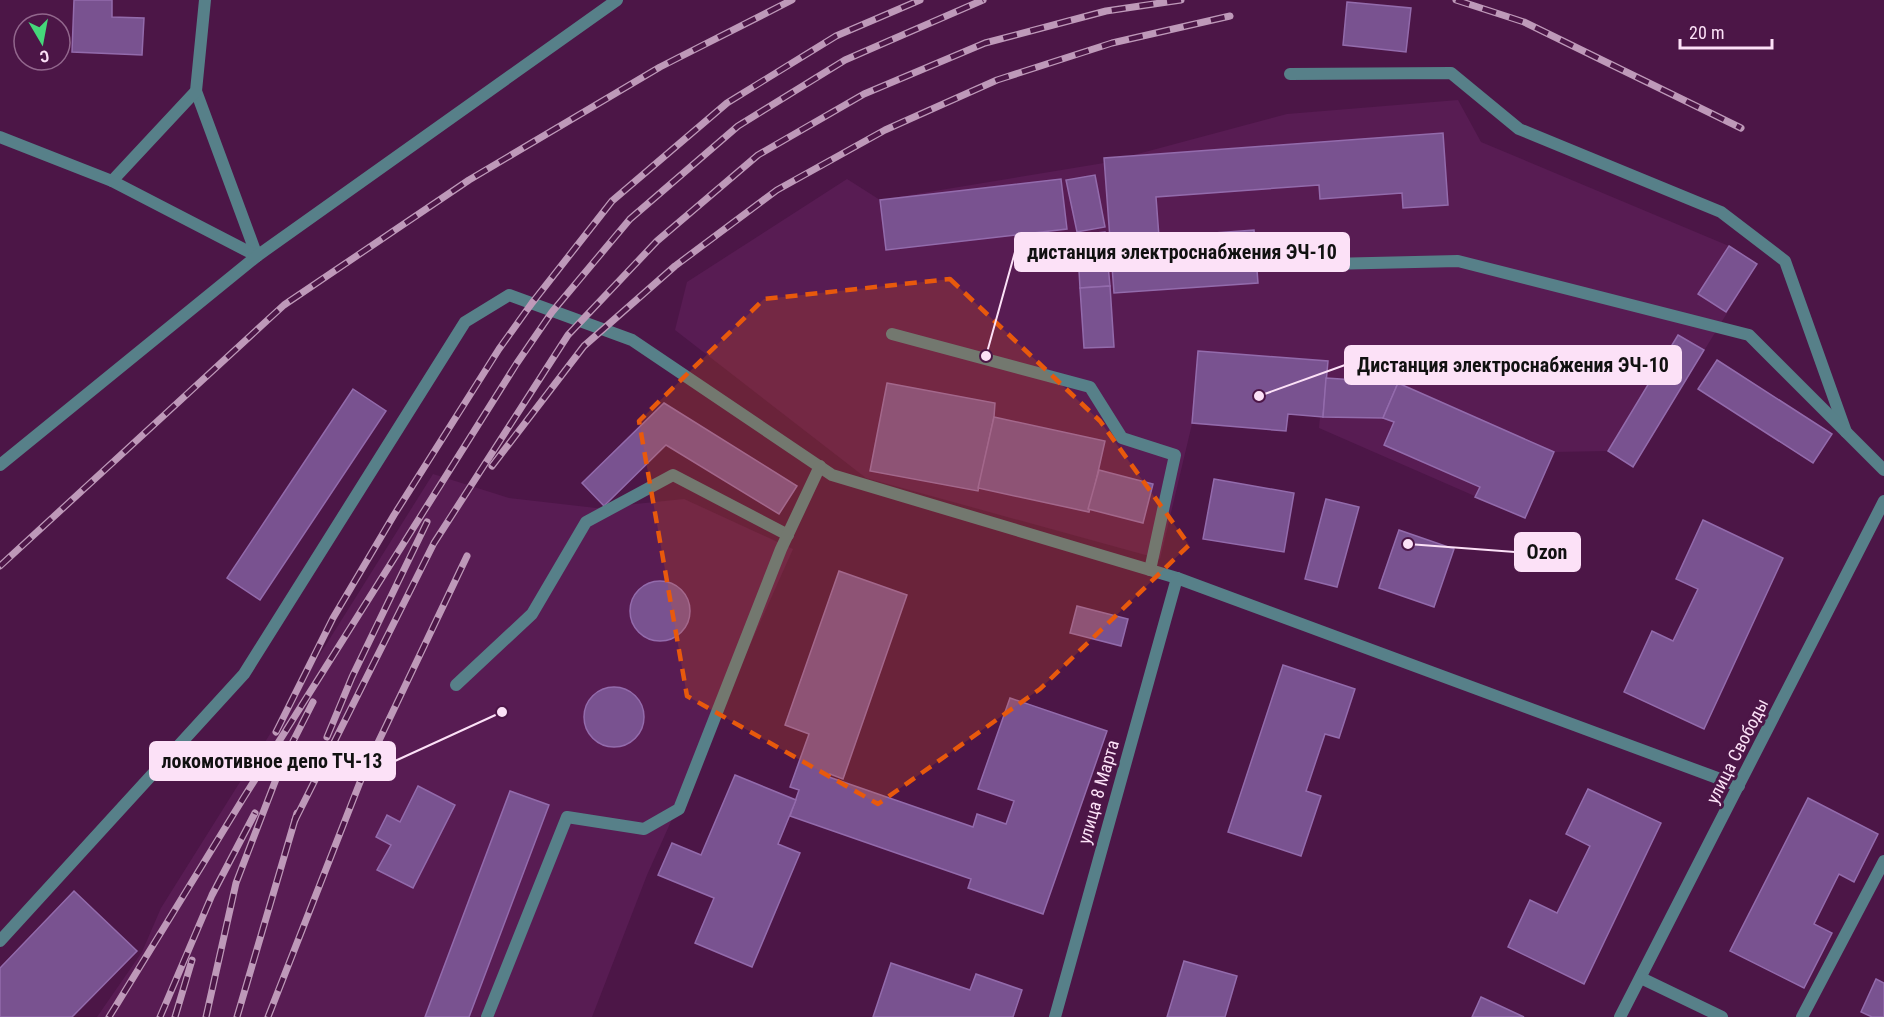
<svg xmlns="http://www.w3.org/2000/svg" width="1884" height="1017" viewBox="0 0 1884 1017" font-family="'Roboto Condensed',sans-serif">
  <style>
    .built { fill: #581c53 }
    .building { fill: #795290; stroke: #936bac; stroke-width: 1.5 }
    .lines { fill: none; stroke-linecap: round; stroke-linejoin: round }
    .service { stroke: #578089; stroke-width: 12 }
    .minor { stroke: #578089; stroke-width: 12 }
    .rail-casing { stroke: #be99b9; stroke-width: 7 }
    .rail { stroke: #4c1647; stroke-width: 4.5; stroke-dasharray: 14; stroke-linecap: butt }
    .marked { fill: #e8590c; fill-opacity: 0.2; stroke: #e8590c; stroke-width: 4.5; stroke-dasharray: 12 8; stroke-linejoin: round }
    .labels { text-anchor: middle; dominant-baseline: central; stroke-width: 6; stroke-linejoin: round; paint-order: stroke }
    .street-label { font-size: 18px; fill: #fce1f7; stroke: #4c1647 }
    .leader { fill: none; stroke: #fce1f7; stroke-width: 2 }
    .callout-dot { fill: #fce1f7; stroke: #4c1647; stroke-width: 2 }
    .callout { fill: #fce1f7; stroke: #fce1f7; stroke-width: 2 }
    .callout-label { font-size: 20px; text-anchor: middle; font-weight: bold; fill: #111 }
  </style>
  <rect width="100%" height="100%" fill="#4c1647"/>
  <g class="built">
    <polygon points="1458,100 1481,142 1729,246 1757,264 1633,467 1608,451 1554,452 1525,518 1319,428 1320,417 1288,414 1286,431 1192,424 1160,559 866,478 675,330 687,282 847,179 880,200 1104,163 1287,114"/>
    <polygon points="433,474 509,498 596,508 684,499 793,549 647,875 592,1017 97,1017 142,952 161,908"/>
  </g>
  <g class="building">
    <polygon points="74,0 112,0 112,17 144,18 142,55 72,52"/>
    <polygon points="1347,2 1411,8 1406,52 1343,45"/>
    <polygon points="1443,133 1448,205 1403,208 1402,193 1320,199 1319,185 1156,197 1159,237 1254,230 1258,283 1114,293 1104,158"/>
    <polygon points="1095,175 1105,227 1077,232 1066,180"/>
    <polygon points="1061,179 1067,229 886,250 880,200"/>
    <polygon points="1105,232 1110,286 1080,288 1077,235"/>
    <polygon points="1729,246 1757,264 1726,312 1698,294"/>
    <polygon points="1110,286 1114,347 1084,348 1080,288"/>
    <polygon points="1678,335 1704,350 1633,467 1608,451"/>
    <polygon points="1198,351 1328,361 1323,417 1288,414 1286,431 1192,423"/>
    <polygon points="1717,360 1832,434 1813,463 1698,389"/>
    <polygon points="1326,378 1398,383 1383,418 1323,417"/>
    <polygon points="887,383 995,403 994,417 978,491 870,471"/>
    <polygon points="1398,383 1554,452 1525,518 1475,497 1480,487 1384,445 1394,422 1383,418"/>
    <polygon points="353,389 386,411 260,600 227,578"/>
    <polygon points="664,403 797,486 779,514 666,445 604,506 582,483"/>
    <polygon points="994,417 1105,441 1089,512 978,488"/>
    <polygon points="1099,470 1153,484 1143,523 1088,509"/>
    <polygon points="1214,479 1294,493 1284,552 1203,539"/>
    <polygon points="1326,499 1359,507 1337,587 1305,579"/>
    <polygon points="1703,520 1783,558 1704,729 1624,692 1652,631 1673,641 1698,589 1676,579"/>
    <polygon points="1399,530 1454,549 1434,607 1379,588"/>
    <polygon points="839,571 907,595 843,779 830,774 829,777 973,827 977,814 1006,824 1014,801 978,789 1010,698 1107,731 1043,914 968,888 971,879 790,816 799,790 790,787 809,734 785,725"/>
    <circle cx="660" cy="611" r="30"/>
    <polygon points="1077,606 1128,619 1121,646 1070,633"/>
    <polygon points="1283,665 1355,689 1339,738 1325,734 1306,791 1321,796 1301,856 1228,832"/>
    <circle cx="614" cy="717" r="30"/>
    <polygon points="735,775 796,800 778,844 800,853 752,967 695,943 714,898 658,875 672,843 701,855"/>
    <polygon points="418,786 455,805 413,888 377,870 391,845 376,837 387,815 400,822"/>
    <polygon points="1588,789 1661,823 1584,984 1508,947 1530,900 1557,913 1590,846 1566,834"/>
    <polygon points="510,791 549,805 469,1017 425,1017"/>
    <polygon points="1808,798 1878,834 1854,882 1839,874 1814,924 1832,933 1804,988 1730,951"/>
    <polygon points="74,891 137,951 72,1017 0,1017 0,968"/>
    <polygon points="1184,961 1237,976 1225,1017 1167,1017"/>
    <polygon points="891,963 970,990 976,974 1022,990 1013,1017 873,1017"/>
    <polygon points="1876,979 1884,983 1884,1017 1872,1017 1861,1012"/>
    <polygon points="1481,997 1524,1017 1472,1017"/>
  </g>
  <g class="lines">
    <g class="service">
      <polyline points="1290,74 1451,73 1519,129 1721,212 1785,261 1846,432"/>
      <polyline points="196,91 257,256"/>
      <polyline points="112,181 257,256"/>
      <polyline points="1285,265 1458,261 1749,335 1884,470"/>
      <polyline points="892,334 1090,387 1122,438 1175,455 1150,570"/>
      <polyline points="0,465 257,256 617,0"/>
      <polyline points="456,685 532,614 586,522 673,475 788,535"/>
      <polyline points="0,941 244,674 465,322 509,295 632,340 832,475 1177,578"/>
      <polyline points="1641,978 1722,1017"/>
      <polyline points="487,1017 567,817 644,829 679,809 781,549 820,466"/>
      <polyline points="1802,1017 1884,861"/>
    </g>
    <g class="minor">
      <polyline points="0,137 112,181 196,91 205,0"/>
      <polyline points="1055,1017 1177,578 1739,786"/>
      <polyline points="1620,1017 1884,501"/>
    </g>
    <defs>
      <g id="rail">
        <polyline points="1456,0 1524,22 1741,128"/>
        <polyline points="492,466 584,346 675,266 777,190 885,130 997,80 1112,43 1230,16"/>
        <polyline points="0,566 284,305 469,180 660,67 792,0"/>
        <polyline points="276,732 333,618 394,515 499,349 532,303 612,201 727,103 836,36 920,0"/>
        <polyline points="327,737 352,677 427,522"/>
        <polyline points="295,820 434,543 568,335 657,241 758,155 864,94 985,43 1106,11 1181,0"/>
        <polyline points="109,1017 244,797 517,363 552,312 630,219 738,126 845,60 983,0"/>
        <polyline points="160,1017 212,895 255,813"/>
        <polyline points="175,1017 192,960"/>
        <polyline points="206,1017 236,883 283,761 313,702"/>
        <polyline points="237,1017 297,813"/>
        <polyline points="268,1017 364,772 467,556"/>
      </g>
    </defs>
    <use href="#rail" class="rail-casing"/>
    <use href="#rail" class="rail"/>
  </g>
  <path class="marked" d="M950,279L1100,421L1189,545L1040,689L878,804L687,696L639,421L764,299Z"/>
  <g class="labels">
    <g class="street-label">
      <text transform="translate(1737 751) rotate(-63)">улица Свободы</text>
      <text transform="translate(1098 792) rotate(-74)">улица 8 Марта</text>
    </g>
  </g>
  <path class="leader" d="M986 356L1015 252M1259 396L1345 365M1408 544L1515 552M502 712L395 761"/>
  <g class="callout-dot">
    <circle cx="986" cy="356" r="6"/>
    <circle cx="1259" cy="396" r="6"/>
    <circle cx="1408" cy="544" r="6"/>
    <circle cx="502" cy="712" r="6"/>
  </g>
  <g class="callout">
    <rect x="1015" y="233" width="334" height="38" rx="6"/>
    <rect x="1345" y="346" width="336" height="38" rx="6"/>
    <rect x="1515" y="533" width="65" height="38" rx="6"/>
    <rect x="150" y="742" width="245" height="38" rx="6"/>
  </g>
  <g class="callout-label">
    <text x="1182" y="259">дистанция электроснабжения ЭЧ-10</text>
    <text x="1513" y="372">Дистанция электроснабжения ЭЧ-10</text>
    <text x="1547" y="559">Ozon</text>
    <text x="272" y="768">локомотивное депо ТЧ-13</text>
  </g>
  <g transform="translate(42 42) rotate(170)"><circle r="28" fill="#4c1647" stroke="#92678d" stroke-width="1.5"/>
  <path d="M0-4.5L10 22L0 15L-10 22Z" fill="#45d77a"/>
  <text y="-9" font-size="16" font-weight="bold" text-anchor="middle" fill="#fce1f7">С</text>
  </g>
  <path d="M1680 39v9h92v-9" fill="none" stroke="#fce1f7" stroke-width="3"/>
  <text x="1689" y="39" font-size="18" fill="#fce1f7" stroke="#4c1647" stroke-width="4.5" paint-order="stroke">20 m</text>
</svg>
